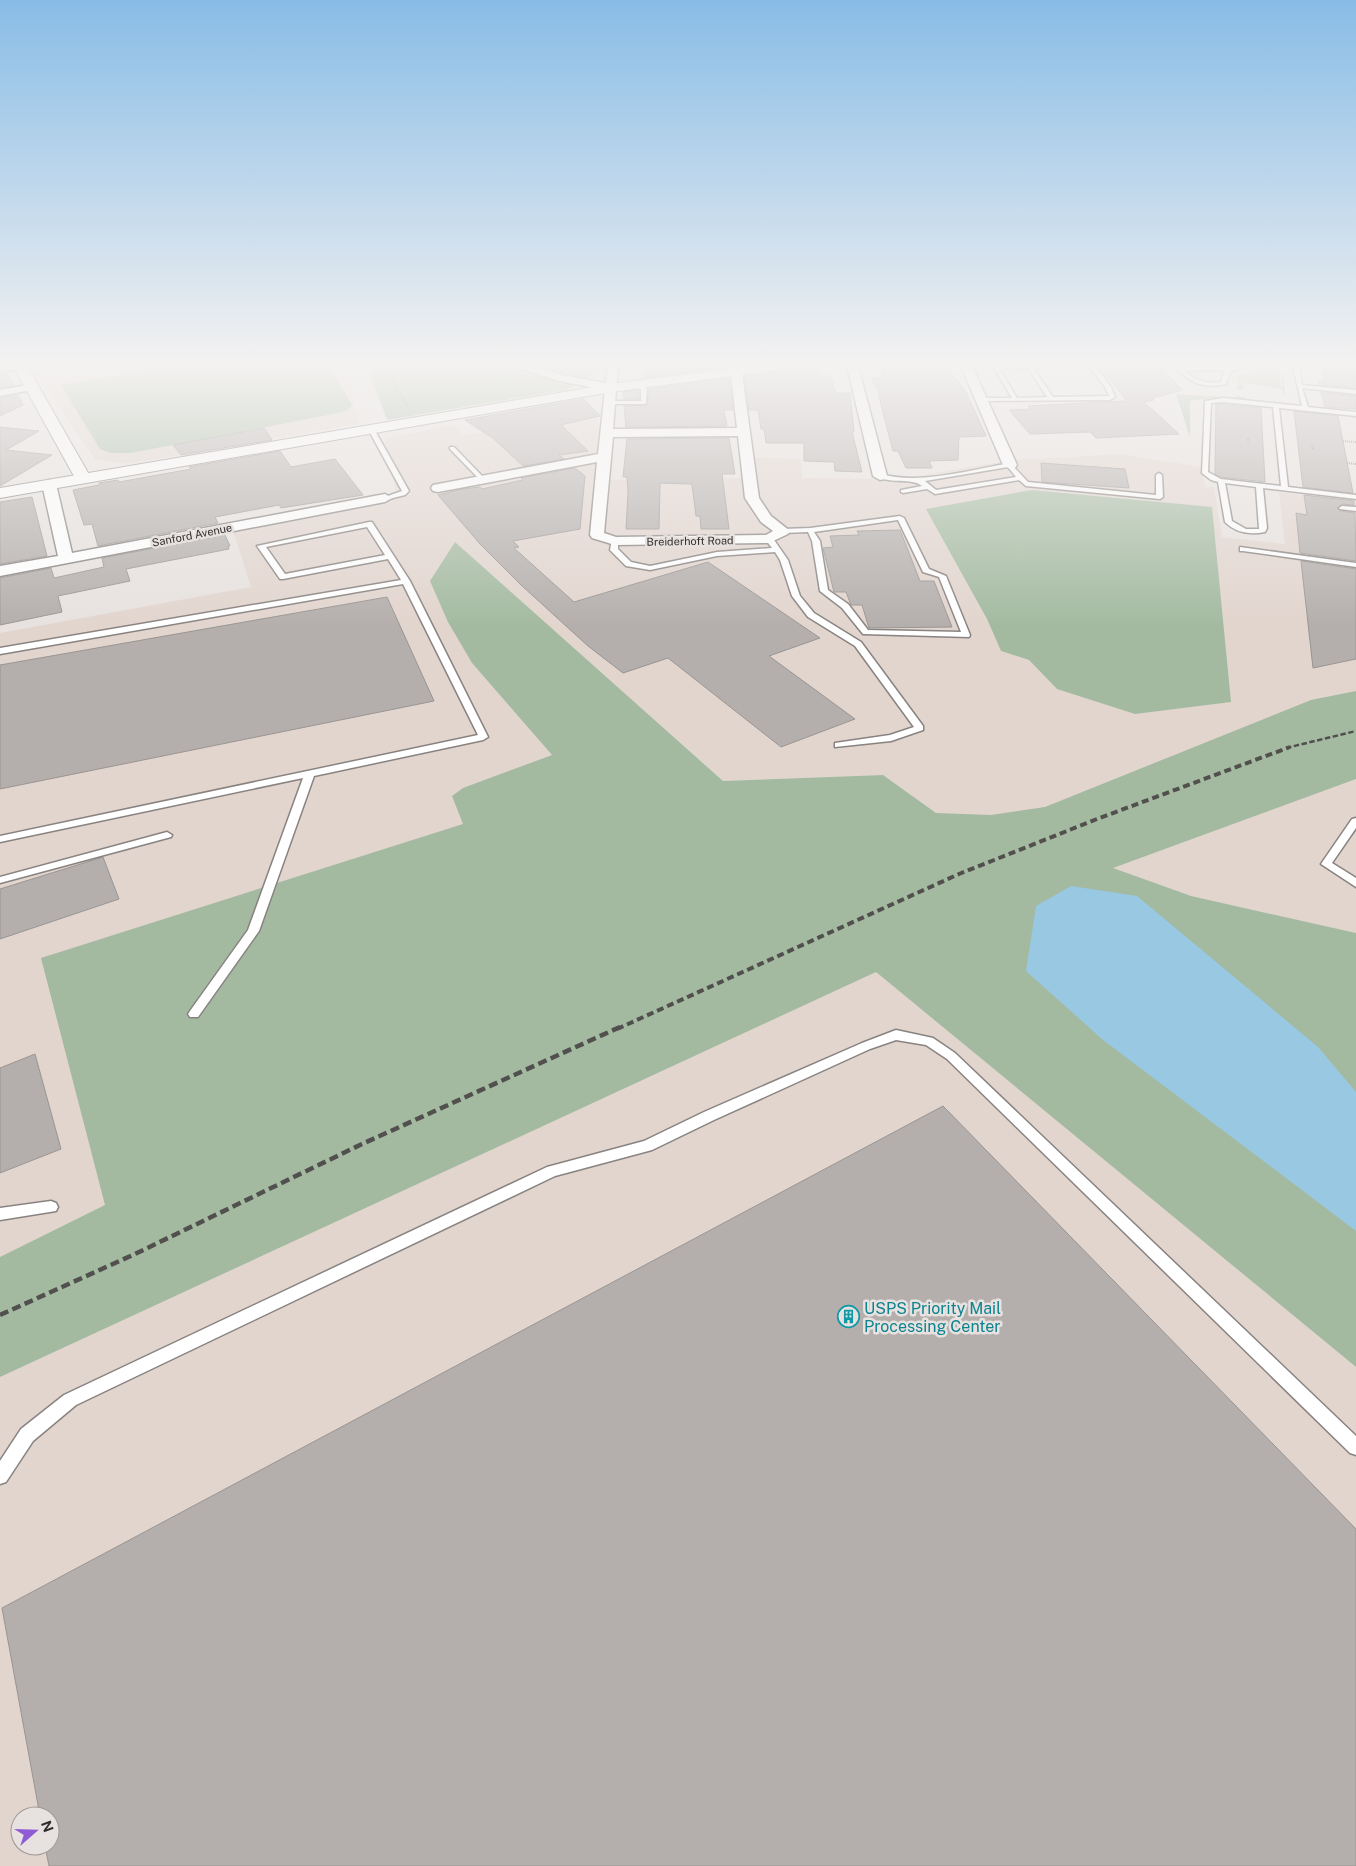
<svg xmlns="http://www.w3.org/2000/svg" width="1356" height="1866" viewBox="0 0 1356 1866" font-family="'Public Sans',sans-serif">
  <style>
    .built { fill: #e2d5ce; fill-rule: evenodd }
    .green { fill: #a3baa0 }
    .water { fill: #98c8e2 }
    .building { fill: #b4afad; stroke: #999592 }
    .lines { fill: none; stroke-linecap: round; stroke-linejoin: round }
    .service-casing { stroke: #888381; stroke-width: 3 }
    .minor-casing { stroke: #888381; stroke-width: 3 }
    .tertiary-casing { stroke: #888381; stroke-width: 2 }
    .secondary-casing { stroke: #888381; stroke-width: 2 }
    .path { stroke: #868280; stroke-width: 2; stroke-dasharray: 1 1; stroke-linecap: butt }
    .service { fill: #fff; fill-rule: evenodd }
    .minor { fill: #fff; fill-rule: evenodd }
    .tertiary { fill: #fff; fill-rule: evenodd }
    .secondary { fill: #fff; fill-rule: evenodd }
    .rail-far2 { stroke: #52504e; stroke-width: 2.5; stroke-dasharray: 5.5 2.5; stroke-linecap: butt }
    .rail-far1 { stroke: #52504e; stroke-width: 4; stroke-dasharray: 7 4; stroke-linecap: butt }
    .rail { stroke: #52504e; stroke-width: 4.5; stroke-dasharray: 9 4.5; stroke-linecap: butt }
    .labels { text-anchor: middle; dominant-baseline: central; stroke-width: 5; stroke-linejoin: round; paint-order: stroke }
    .far-street-label { font-size: 11px; fill: #302e2d; stroke: #e7e2df }
    .near-culture-label { font-size: 16px; fill: #0d838f; stroke: #e7e2df; text-anchor: start }
  </style>
  <rect width="100%" height="100%" fill="#e7e2df"/>
  <g class="built">
    <polygon points="31,366 346,366 359,424 127,464 95,459"/>
    <path d="M598,418L596,480L749,478L748,457L801,459L802,478L901,479L1011,460L1122,454L1201,467L1205,487H1214L1222,537L1285,544L1279,492L1356,502V933L1131,883L960,831L883,775L723,781L455,542L472,663L552,755L876,972L1356,1367V1866H0V633L251,587L232,527L398,499L384,439L452,425L463,435L484,432L492,440ZM927,509L1057,689L1029,660L1001,651L987,619ZM20,1816H50V1846H20Z"/>
  </g>
  <g class="green">
    <polygon points="175,366 329,366 352,405 350,408 343,412 131,453 111,453 100,449 61,385"/>
    <polygon points="367,366 601,366 600,372 565,390 387,420"/>
    <polygon points="1270,366 1279,366 1281,387 1271,386 1270,384 1268,386 1244,383 1243,390 1237,390 1238,375"/>
    <polygon points="1176,394 1235,398 1236,396 1245,397 1245,399 1212,398 1190,401 1190,437"/>
    <polygon points="1032,490 1212,507 1231,702 1135,714 1057,689 1029,660 1001,651 987,619 926,509"/>
    <polygon points="455,542 723,781 883,775 936,813 991,815 1045,807 1311,700 1356,691 1356,779 1113,868 1191,896 1356,933 1356,1367 876,972 0,1377 0,1257 105,1205 41,958 463,824 452,796 463,788 552,755 472,663 448,622 430,581"/>
  </g>
  <polygon class="water" points="1071,886 1137,896 1318,1047 1356,1092 1356,1231 1103,1040 1026,971 1036,906"/>
  <g class="building">
    <polygon points="644,366 724,366 725,367 645,378"/>
    <polygon points="818,366 819,376 830,376 836,393 850,393 854,432 852,432 862,472 835,471 834,462 804,461 804,443 766,443 764,429 761,429 758,410 749,410 744,376 777,372 782,370"/>
    <polygon points="879,366 946,366 966,392 986,436 959,437 958,460 929,461 932,468 906,468 898,451 893,451 878,393 880,393 871,378 883,377"/>
    <polygon points="1099,366 1160,366 1182,390 1153,398 1154,400 1144,402 1179,434 1096,438 1090,432 1030,434 1009,410 1031,409 1028,406 1127,401"/>
    <polygon points="1320,366 1356,366 1356,388 1319,385 1318,380 1325,381"/>
    <polygon points="7,373 14,386 0,388 0,374"/>
    <polygon points="729,378 733,410 724,410 727,426 626,427 624,406 647,405 649,389"/>
    <polygon points="638,390 639,399 624,399 623,392"/>
    <polygon points="1321,392 1356,396 1356,409 1325,407"/>
    <polygon points="18,395 23,405 0,416 0,398"/>
    <polygon points="584,399 600,416 561,425 588,451 559,455 564,459 523,466 494,439 465,420"/>
    <polygon points="1216,404 1261,408 1265,482 1221,477 1215,474"/>
    <polygon points="1294,411 1338,416 1353,493 1303,487"/>
    <polygon points="0,427 39,431 6,450 52,455 0,486"/>
    <polygon points="264,428 272,440 181,455 173,445"/>
    <polygon points="729,438 735,474 722,474 729,529 701,529 700,516 696,516 692,484 660,483 659,529 626,529 628,493 627,477 623,477 627,439"/>
    <polygon points="280,451 291,467 335,459 363,495 281,508 279,505 215,517 218,523 98,546 92,524 84,525 73,490 99,485 99,483 118,480 119,482 191,469 189,467"/>
    <polygon points="1041,463 1125,469 1129,488 1042,482"/>
    <polygon points="575,468 585,476 580,529 513,541 519,547 514,548 574,602 708,562 820,638 769,656 855,719 781,747 668,658 623,673 588,646 521,585 480,544 438,495 463,489 480,487 482,489 523,480 521,478"/>
    <polygon points="1304,495 1354,501 1354,505 1342,504 1337,508 1340,511 1355,513 1356,561 1300,553 1296,513 1307,515"/>
    <polygon points="32,497 47,556 0,564 0,502"/>
    <polygon points="900,530 920,581 934,581 952,627 869,628 862,605 851,605 846,592 834,592 823,548 833,547 830,536 859,535 857,531"/>
    <polygon points="225,535 230,546 228,546 229,549 126,569 130,581 58,596 62,612 0,625 0,578 51,568 54,578 104,567 102,558"/>
    <polygon points="1301,561 1356,569 1356,659 1313,668"/>
    <polygon points="387,597 434,701 0,789 0,665"/>
    <polygon points="103,857 119,899 0,939 0,889"/>
    <polygon points="35,1054 61,1149 0,1173 0,1068"/>
    <polygon points="943,1106 1356,1529 1356,1866 49,1866 45,1846 50,1846 50,1816 40,1816 2,1608"/>
  </g>
  <g class="lines">
    <defs>
      <g id="service">
        <path d="M993,366H1047L1044,368H1033L1053,397L1109,396L1105,387L1089,366H1095L1111,387L1115,397L1110,400L980,401V399L982,398H1012ZM1028,368L1047,397L1017,398L999,369Z"/>
        <path d="M1174,366L1181,367L1249,366L1230,372L1226,384C1204,389 1189,383 1174,366ZM1225,370L1221,382C1206,384 1196,381 1185,371Z"/>
        <path d="M1293,366H1299L1302,385L1356,390V394L1302,388L1308,407L1356,412V416L1279,408L1288,487L1356,495V499L1263,488L1267,528L1265,532C1250,535 1236,533 1225,522L1218,482L1211,480L1202,473L1205,401L1223,398L1302,406ZM1223,402L1273,407L1281,486L1221,479L1208,472L1211,403ZM1225,483L1256,487L1259,529H1246L1232,521Z"/>
        <polygon points="634,383 638,383 647,389 646,404 607,404 606,403 609,401 641,401 641,390 634,385"/>
        <polygon points="371,427 374,429 409,491 405,495 385,500 382,498 402,491 368,429"/>
        <polygon points="450,447 454,447 485,479 485,481 481,481 450,449"/>
        <path d="M1010,463L1028,482L1156,495V475L1159,473L1162,475L1163,497L1160,499L1026,486L1019,480L935,494L927,489L903,493L901,492V490L922,486C911,477 891,485 877,476L880,474C920,485 969,470 1010,463ZM1008,467L1016,477L936,490L925,481Z"/>
        <polygon points="1342,506 1356,507 1356,511 1340,509 1339,508"/>
        <path d="M900,516L904,518L929,569L946,576L970,635L969,637L863,634L842,608L820,591L812,541L808,532L783,533L779,531L783,529L810,528ZM898,520L923,572L939,577L961,632L868,630L848,604L828,590L820,541L814,532Z"/>
        <path d="M369,522H372L410,581L488,737L483,740L314,776L259,931L198,1017H190L188,1014L190,1011L248,930L303,778L0,842V836L478,735L403,584L0,654V648L401,580L388,559L283,579H280L257,546ZM367,527L385,555L285,574L266,547Z"/>
        <polygon points="766,537 772,537 788,560 800,596 814,613 861,642 923,726 923,730 891,741 835,747 835,743 890,735 914,727 855,646 808,617 792,596 780,560 775,552 717,556 650,570 626,566 610,550 612,539 618,539 618,549 631,562 650,566 717,552 772,548 765,539"/>
        <polygon points="1240,547 1356,563 1356,567 1243,551 1240,551"/>
        <polygon points="1356,818 1356,828 1332,863 1356,878 1356,887 1321,864 1352,819"/>
        <polygon points="167,832 172,835 171,837 0,883 0,877"/>
        <polygon points="896,1030 933,1038 955,1053 1356,1436 1356,1455 1350,1453 947,1059 926,1045 896,1040 870,1049 714,1120 652,1150 555,1176 76,1405 33,1441 6,1482 0,1484 0,1461 21,1429 64,1395 547,1167 644,1141 704,1112 862,1043"/>
        <polygon points="51,1201 56,1203 58,1207 56,1211 0,1220 0,1208"/>
      </g>
      <g id="minor">
        <polygon points="0,366 26,366 24,368 0,372"/>
        <path d="M517,366H533L561,375L606,383L608,366H618L613,429L737,428L730,366H741L759,498L771,516L790,531L788,534L769,543L615,545L592,538L590,535L597,462L438,492L433,491L431,488L433,485L438,484L598,454L605,390L555,380L519,368ZM738,436L745,498L761,522L773,531L766,535L616,537L604,533L613,437Z"/>
        <polygon points="847,366 858,366 887,476 885,479 880,480 873,476"/>
        <polygon points="961,366 972,366 1017,465 1015,468 1010,469 1003,465"/>
        <polygon points="33,384 39,387 37,389 0,396 0,390"/>
        <polygon points="49,480 56,484 72,553 385,494 392,498 385,502 0,576 0,566 58,556 42,484"/>
      </g>
      <polygon id="tertiary" points="13,366 27,366 91,478 89,481 77,481 75,478"/>
      <polygon id="secondary" points="748,366 784,366 777,370 611,392 0,498 0,488 611,384"/>
    </defs>
    <use href="#service" class="service-casing"/>
    <use href="#minor" class="minor-casing"/>
    <use href="#tertiary" class="tertiary-casing"/>
    <use href="#secondary" class="secondary-casing"/>
    <g class="path">
      <polyline points="390,366 396,388 409,408"/>
      <polyline points="1282,373 1284,394"/>
      <polyline points="1266,386 1283,388"/>
      <polyline points="1248,439 1248,443"/>
      <polyline points="1343,441 1356,442"/>
      <polyline points="1312,446 1313,450"/>
      <polyline points="1347,463 1356,464"/>
    </g>
    <use href="#service" class="service"/>
    <use href="#minor" class="minor"/>
    <use href="#tertiary" class="tertiary"/>
    <use href="#secondary" class="secondary"/>
    <polyline class="rail-far2" points="1286,748 1356,731"/>
    <polyline class="rail-far1" points="617,1029 959,874 1097,819 1290,747"/>
    <polyline class="rail" points="0,1315 135,1254 362,1144 620,1027"/>
  </g>
  <linearGradient id="sky" x2="0" y2="1"><stop stop-color="#88bce6"/><stop offset="0.58" stop-color="#f4f2f1"/><stop offset="1" stop-color="#f4f2f1" stop-opacity="0"/></linearGradient>
  <rect width="1356" height="627" fill="url(#sky)"/>
  <defs>
    <symbol id="building-ring" viewBox="-11 -11 22 22"><circle r="9.5" fill="#e7e2df" stroke="#0f9aa8" stroke-width="1.5"/><path d="M-4-6H4V6H1V3H-1V6H-4ZM-2.5-4.3h1.7v1.8h-1.7ZM.8-4.3h1.7v1.8H.8ZM-2.5-1h1.7V.8h-1.7ZM.8-1h1.7V.8H.8Z" fill="#0f9aa8"/></symbol>
  </defs>
  <g fill-rule="evenodd">
    <use href="#building-ring" x="836" y="1304" width="25" height="25"/>
  </g>
  <g class="labels">
    <g class="far-street-label">
      <text transform="translate(192 535) rotate(-11)">Sanford Avenue</text>
      <text transform="translate(690 541) rotate(-1)">Breiderhoft Road</text>
    </g>
    <g class="near-culture-label">
      <text x="864" y="1308">USPS Priority Mail<tspan x="864" dy="18">Processing Center</tspan></text>
    </g>
  </g>
  <g transform="translate(35 1831) rotate(70)"><circle r="24" fill="#e7e2df" stroke="#9e9a98"/>
  <path d="M0-4L9 19L0 12L-9 19Z" fill="#905cd5"/>
  <text y="-8" font-size="14" font-weight="bold" text-anchor="middle" fill="#302e2d">N</text>
  </g>
</svg>
